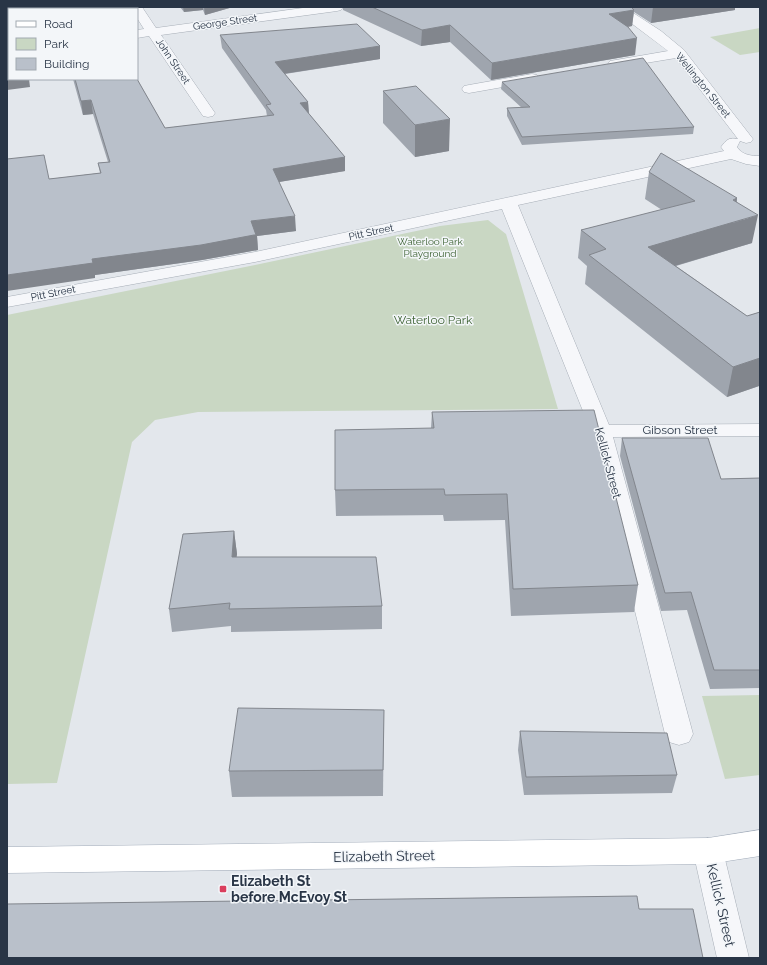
<svg xmlns="http://www.w3.org/2000/svg" width="767" height="965" viewBox="0 0 767 965" font-family="Raleway,sans-serif">
  <style>
    .green { fill: #c9d7c3 }
    .lines { fill: none; stroke-linecap: round; stroke-linejoin: round }
    .minor-casing { stroke: #a7aeb7; stroke-width: 1 }
    .major-casing { stroke: #a1abb9; stroke-width: 1 }
    .minor { fill: #f6f7fa; fill-rule: evenodd }
    .major { fill: #fff; fill-rule: evenodd }
    .wall { fill: #9fa5ae }
    .shaded-wall { fill: #82868d }
    .building { fill: #b9c0ca; stroke: #82868d }
    .poi-dot { fill: #da3e5d; stroke: #f3f6f9; stroke-width: 1.5 }
    .labels { text-anchor: middle; dominant-baseline: central; stroke-width: 3; stroke-linejoin: round; paint-order: stroke }
    .far-street-label { font-size: 10px; fill: #293546; stroke: #f3f6f9 }
    .far-park-label { font-size: 10px; fill: #3f6335; stroke: #f3f6f9 }
    .park-label { font-size: 12px; fill: #3f6335; stroke: #f3f6f9 }
    .street-label { font-size: 12px; fill: #293546; stroke: #f3f6f9 }
    .near-street-label { font-size: 14px; fill: #293546; stroke: #f3f6f9 }
    .near-poi-label { font-size: 14px; font-weight: bold; fill: #293546; stroke: #f3f6f9; text-anchor: start }
  </style>
  <rect width="100%" height="100%" fill="#e3e7ec"/>
  <g class="green">
    <polygon points="760,28 760,52 740,55 710,37"/>
    <polygon points="488,220 506,234 558,409 198,412 155,420 132,442 57,783 7,784 7,315 255,265 440,226"/>
    <polygon points="760,695 760,775 725,779 702,696"/>
  </g>
  <g class="lines">
    <defs>
      <g id="minor">
        <polygon points="132,7 142,7 156,28 310,7 343,7 341,10 337,11 161,35 215,113 213,116 208,117 203,116 149,36 137,38 137,30 144,29 137,18 137,9 131,9"/>
        <path d="M610,7H624L661,31L684,50L753,139L751,142L746,143L740,141L737,147C742,155 751,156 760,156V166L746,164L731,159L518,205L609,425L760,424V436L613,437L693,734L689,742L679,745L669,742L665,734L591,431L502,209L255,262L7,307V297L255,252L724,151L721,147C726,140 729,137 738,139L676,58L615,68L610,67L608,64L610,61L668,51Z"/>
        <polygon points="532,74 537,75 539,78 537,81 469,93 464,92 462,89 464,86 469,85"/>
        <polygon points="708,838 718,842 723,851 749,958 717,958 693,851 698,842"/>
      </g>
      <polygon id="major" points="760,830 760,856 708,864 7,873 7,847 708,838"/>
    </defs>
    <use href="#minor" class="minor-casing"/>
    <use href="#major" class="major-casing"/>
    <use href="#minor" class="minor"/>
    <use href="#major" class="major"/>
  </g>
  <g class="wall">
    <polygon points="180,7 233,7 205,15 203,10 184,12"/>
    <polygon points="343,7 735,7 735,10 651,23 634,12 632,26 628,27 635,55 491,80 450,42 421,46 343,10"/>
    <polygon points="220,35 380,46 380,59 285,74 308,102 309,114 345,157 345,171 279,182 296,231 257,236 258,250 202,260 95,275 95,278 49,179 100,173 98,163 108,162 93,114 83,115 73,79 137,79 165,128 267,116 266,110 222,48"/>
    <polygon points="502,82 694,127 693,134 522,145 507,116 507,108 522,108 501,89"/>
    <polygon points="383,91 449,151 415,157 383,123"/>
    <polygon points="649,172 737,198 737,202 752,243 676,266 747,316 760,312 760,387 759,386 727,397 585,284 587,266 578,258 581,230 662,210 645,199"/>
    <polygon points="432,412 638,585 634,612 511,616 505,520 444,521 443,515 336,516 335,490 431,428"/>
    <polygon points="622,438 721,479 760,478 760,688 710,689 687,610 661,611 620,456"/>
    <polygon points="234,531 237,554 236,557 382,606 382,629 231,632 231,626 172,632 169,609"/>
    <polygon points="384,710 383,796 232,797 229,771"/>
    <polygon points="520,731 677,775 672,793 524,795 518,750"/>
  </g>
  <g class="shaded-wall">
    <polygon points="183,7 203,7 203,10 184,12"/>
    <polygon points="204,7 233,7 205,15"/>
    <polygon points="653,7 735,7 735,10 651,23"/>
    <polygon points="634,10 632,26 607,30 609,14"/>
    <polygon points="450,25 450,42 421,46 422,30"/>
    <polygon points="637,38 635,55 491,80 492,63"/>
    <polygon points="380,46 380,59 276,75 275,62"/>
    <polygon points="9,76 9,79 29,79 30,87 7,90 7,77"/>
    <polygon points="91,100 93,114 83,115 81,101"/>
    <polygon points="308,102 309,115 300,103"/>
    <polygon points="450,119 449,151 415,157 415,125"/>
    <polygon points="345,157 345,171 273,183 273,169"/>
    <polygon points="737,198 733,223 758,215 752,243 644,275 648,247"/>
    <polygon points="295,216 296,231 257,236 258,250 202,260 95,275 95,278 7,291 7,275 92,259 251,221"/>
    <polygon points="760,358 760,381 759,386 727,397 733,367"/>
    <polygon points="234,531 237,554 234,580 232,557"/>
  </g>
  <g class="building">
    <polygon points="7,7 15,7 15,9 9,9 9,76 7,77"/>
    <polygon points="55,7 90,7 91,9 56,9"/>
    <polygon points="372,7 631,7 634,10 609,14 628,27 637,38 492,63 450,25 422,30"/>
    <polygon points="357,24 380,46 275,62 308,102 300,103 345,157 273,169 295,216 251,221 256,235 254,235 201,245 92,259 93,263 7,275 7,159 44,155 49,179 101,173 98,163 110,162 91,100 81,101 75,79 137,79 165,128 274,115 266,105 271,104 220,35"/>
    <polygon points="643,58 694,127 522,137 507,108 530,107 502,82"/>
    <polygon points="416,86 450,119 415,125 383,91"/>
    <polygon points="661,153 737,198 733,200 758,215 648,247 747,316 760,312 760,358 733,367 589,255 606,249 581,230 695,201 649,172"/>
    <polygon points="594,410 638,585 513,589 507,494 445,495 444,489 335,490 335,430 434,428 432,412"/>
    <polygon points="622,438 708,438 721,479 760,478 760,670 714,670 691,592 665,593"/>
    <polygon points="234,531 232,557 376,557 382,606 229,609 230,603 169,609 183,534"/>
    <polygon points="238,708 384,710 383,770 229,771"/>
    <polygon points="520,731 667,733 677,775 526,777"/>
    <polygon points="637,896 639,909 693,909 703,958 7,958 7,904"/>
  </g>
  <rect class="poi-dot" x="219" y="885" width="8" height="8" rx="2"/>
  <g class="labels">
    <g class="far-street-label">
      <text transform="translate(225 22) rotate(-8)">George Street</text>
      <text transform="translate(173 61) rotate(56)">John Street</text>
      <text transform="translate(703 85) rotate(51)">Wellington Street</text>
      <text transform="translate(371 232) rotate(-12)">Pitt Street</text>
      <text transform="translate(53 293) rotate(-11)">Pitt Street</text>
    </g>
    <g class="far-park-label">
      <text x="430" y="241">Waterloo Park<tspan x="430" dy="12">Playground</tspan></text>
    </g>
    <g class="park-label">
      <text x="433" y="320">Waterloo Park</text>
    </g>
    <g class="street-label">
      <text x="680" y="430">Gibson Street</text>
      <text transform="translate(608 463) rotate(75)">Kellick Street</text>
    </g>
    <g class="near-street-label">
      <text transform="translate(384 856) rotate(-1)">Elizabeth Street</text>
      <text transform="translate(721 905) rotate(77)">Kellick Street</text>
    </g>
    <g class="near-poi-label">
      <text x="231" y="881">Elizabeth St<tspan x="231" dy="16">before McEvoy St</tspan></text>
    </g>
  </g>
  <rect width="767" height="965" fill="none" stroke="#293546" stroke-width="16"/>
  <rect x="8" y="8" width="130" height="72" fill="#f3f6f9" stroke="#a2a9b1"/>
  <rect x="16" y="21" width="20" height="6" fill="#ffffff" stroke="#a2a9b1"/>
  <text x="44" y="28" font-size="12" fill="#293546">Road</text>
  <rect x="16" y="38" width="20" height="12" fill="#c9d7c3" stroke="#a2a9b1"/>
  <text x="44" y="48" font-size="12" fill="#293546">Park</text>
  <rect x="16" y="58" width="20" height="12" fill="#b9c0ca" stroke="#a2a9b1"/>
  <text x="44" y="68" font-size="12" fill="#293546">Building</text>
</svg>
